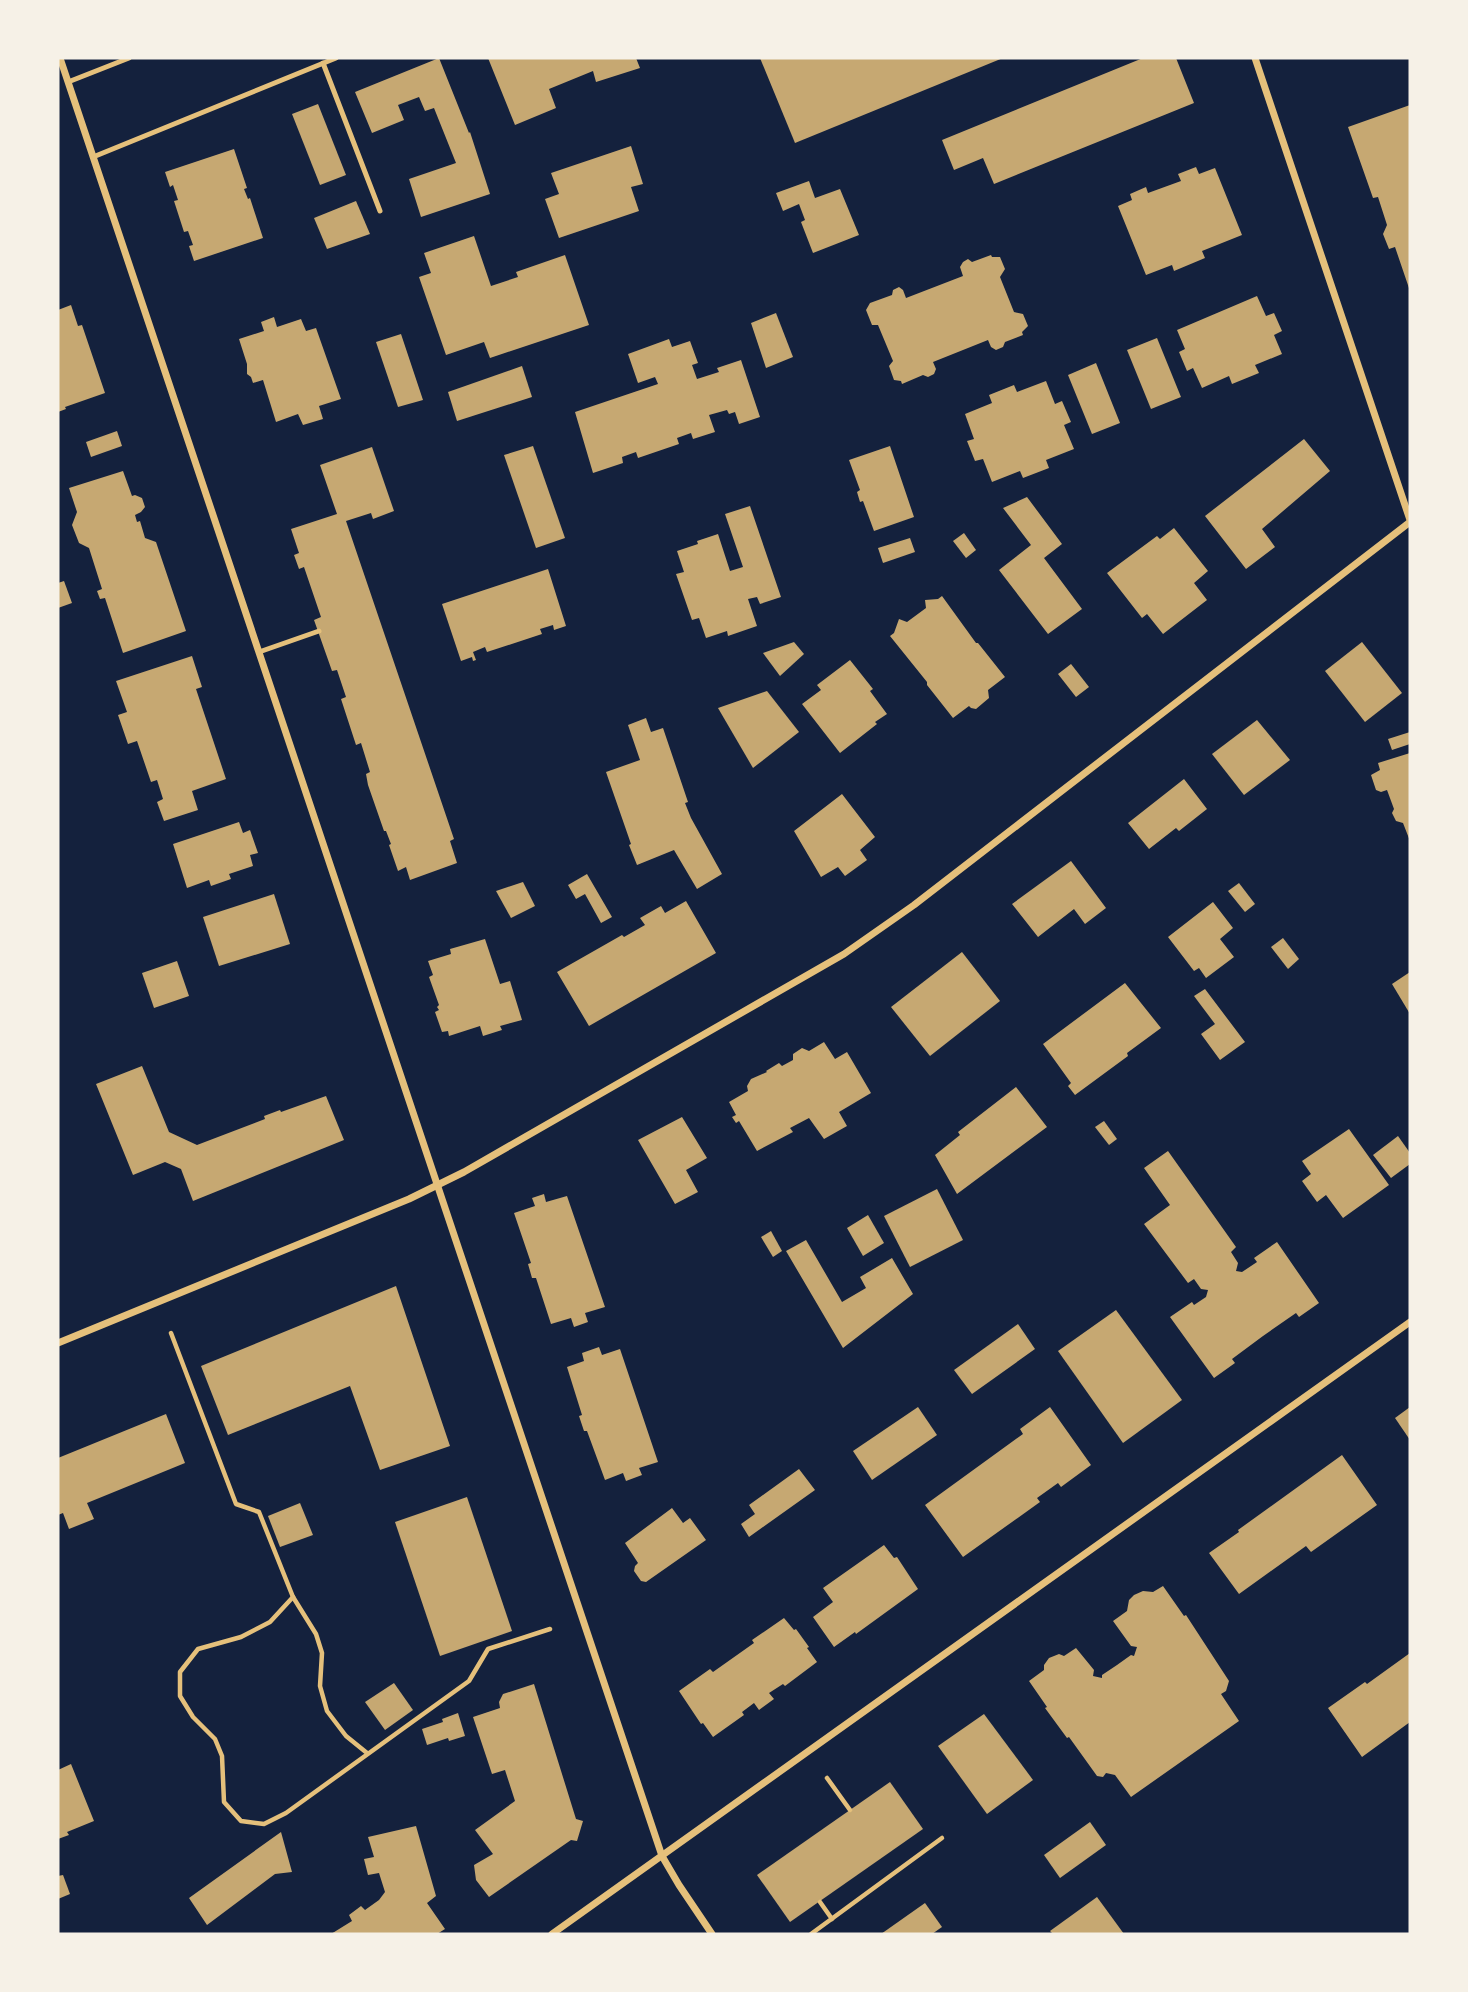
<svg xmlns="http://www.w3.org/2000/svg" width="1468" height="1992" viewBox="0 0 1468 1992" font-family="'Libre Baskerville',serif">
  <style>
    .building { fill: #c6a872 }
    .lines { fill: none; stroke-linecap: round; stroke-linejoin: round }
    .path { stroke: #e5c07b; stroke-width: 4.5 }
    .service { stroke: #e5c07b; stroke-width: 5 }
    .minor { stroke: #e5c07b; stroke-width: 7 }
  </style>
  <rect width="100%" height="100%" fill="#14213d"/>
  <g class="building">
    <polygon points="439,58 469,133 470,132 490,194 421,217 409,179 456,163 434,108 425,111 419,97 398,105 404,120 372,133 355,92"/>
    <polygon points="488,58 636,58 640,68 596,82 593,71 549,89 556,108 515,125"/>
    <polygon points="760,58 1003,58 795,143"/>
    <polygon points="1143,58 1176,58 1194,103 994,184 983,158 954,170 942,140"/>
    <polygon points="318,104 346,175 320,185 292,114"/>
    <polygon points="1410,105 1410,291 1395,247 1389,249 1383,234 1387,225 1378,197 1373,198 1348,127"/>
    <polygon points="631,146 643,184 631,187 639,211 559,238 545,199 559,194 551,173"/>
    <polygon points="234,149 247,188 244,189 248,199 250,198 263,238 194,261 189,246 193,245 188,231 184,232 174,201 178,200 173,185 170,187 165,172"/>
    <polygon points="1196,167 1199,174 1215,168 1242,235 1202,251 1205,258 1174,271 1172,265 1146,275 1118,206 1132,200 1130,194 1146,187 1148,193 1181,181 1178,174"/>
    <polygon points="809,181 815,198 840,189 859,235 813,253 801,222 805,220 799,204 783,211 776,193"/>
    <polygon points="356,201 370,234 327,249 314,218"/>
    <polygon points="474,236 491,286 518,277 516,272 565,255 589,325 490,358 484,342 446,355 419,277 431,273 424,253"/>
    <polygon points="991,255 992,257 1000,257 1005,269 1000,277 1014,312 1023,314 1028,326 1022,332 1023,335 1005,342 1003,347 996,350 991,347 988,340 933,362 936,369 934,374 928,377 923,375 902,384 901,381 894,380 889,366 893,361 878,325 872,325 866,310 870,303 892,295 893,290 899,287 903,290 906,298 963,276 960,267 963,262 968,259 972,262"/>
    <polygon points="1257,296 1266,316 1274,313 1282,331 1274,335 1282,354 1255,365 1259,373 1232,384 1229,376 1202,388 1193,368 1187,371 1179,352 1185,349 1177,330"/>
    <polygon points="71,305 78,326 82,325 105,393 65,407 66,409 58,412 58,310"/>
    <polygon points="776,313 793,357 766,368 751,323"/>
    <polygon points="274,317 277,327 301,319 306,331 316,328 341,399 319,406 323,419 303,425 298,414 276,422 263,380 253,383 251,377 247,374 247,364 239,339 264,331 261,322"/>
    <polygon points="401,334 423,400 398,407 376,342"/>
    <polygon points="1157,338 1181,397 1151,409 1127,350"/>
    <polygon points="669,339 672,347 690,341 698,363 692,365 697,379 719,372 717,368 741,360 760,417 739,424 735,412 729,414 727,410 709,415 715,432 693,439 691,433 677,438 679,444 638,458 636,452 622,457 623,463 593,473 575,412 658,384 655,377 638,383 628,354"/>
    <polygon points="1096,363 1120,423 1092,434 1068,375"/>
    <polygon points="522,366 532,397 457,421 448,392"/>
    <polygon points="1046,381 1055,404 1062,401 1071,422 1064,425 1074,449 1046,460 1049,468 1023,478 1020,471 992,482 983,459 975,461 967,441 974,439 965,414 992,403 989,395 1014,385 1017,392"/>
    <polygon points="117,431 122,446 91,457 86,442"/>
    <polygon points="1304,439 1330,471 1262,529 1275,547 1246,569 1205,516"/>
    <polygon points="533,446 565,538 536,548 504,455"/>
    <polygon points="890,446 914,517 874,531 863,501 860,502 857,492 860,490 849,460"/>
    <polygon points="372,447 394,511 373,519 371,513 346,521 454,839 450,841 457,863 410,880 406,867 398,871 389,845 391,844 386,831 384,831 368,785 366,774 370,772 361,743 356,745 341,699 346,697 337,670 332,671 314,620 321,617 304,567 299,569 294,555 299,553 291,529 337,514 320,465"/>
    <polygon points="123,471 132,496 135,495 142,498 145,507 141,512 135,515 137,522 140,521 145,538 156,542 186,631 123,653 105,598 100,599 97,591 102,589 89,548 79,543 72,525 77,512 69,488"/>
    <polygon points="1027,497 1062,544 1044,558 1082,609 1048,634 999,570 1031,545 1003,508"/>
    <polygon points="750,506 781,597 760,604 757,597 748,599 757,626 728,636 727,631 706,638 699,618 692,620 676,574 684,572 677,551 698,544 697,541 718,534 730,571 743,567 725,514"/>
    <polygon points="1174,528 1208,571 1194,583 1207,600 1163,634 1147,614 1142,618 1107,573 1157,536 1160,539"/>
    <polygon points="964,533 976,550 966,558 953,541"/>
    <polygon points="910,538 915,552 883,563 878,548"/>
    <polygon points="548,569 566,626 554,630 553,625 540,629 542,634 487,652 485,647 473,652 476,660 473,661 472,657 461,661 442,604"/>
    <polygon points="64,581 72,603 58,608 58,583"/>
    <polygon points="942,596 976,643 978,643 1005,677 988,690 989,698 976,709 971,708 969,706 953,718 927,685 927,682 890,636 894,633 899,619 907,622 926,608 925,600 938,599"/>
    <polygon points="794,642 804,654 780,676 763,653"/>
    <polygon points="1362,642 1402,693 1365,722 1325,671"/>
    <polygon points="192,656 202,687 196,689 226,779 192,791 198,810 164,821 157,802 163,799 157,780 151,782 137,741 128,744 118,715 127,712 116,681"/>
    <polygon points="850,660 873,689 870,691 887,714 875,722 877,724 840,753 802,704 821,690 817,685"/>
    <polygon points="1071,664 1089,687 1076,697 1058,674"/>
    <polygon points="767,691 799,732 753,768 718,708"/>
    <polygon points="646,718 651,732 663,728 688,802 685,803 691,818 722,874 697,889 674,850 637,865 629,845 631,844 606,772 640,760 628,725"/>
    <polygon points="1257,720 1290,760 1244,795 1212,754"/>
    <polygon points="1410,732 1410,744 1392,750 1388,739"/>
    <polygon points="1410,753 1410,841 1403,823 1396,821 1392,813 1394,809 1387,790 1381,792 1376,790 1371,775 1380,770 1378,763"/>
    <polygon points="1184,779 1207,809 1179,831 1176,828 1149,849 1128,823"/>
    <polygon points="842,794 875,837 860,850 867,860 845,876 838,867 821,877 794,831"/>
    <polygon points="239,822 243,833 250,830 258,853 250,855 253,866 229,874 231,879 211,886 209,880 187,888 173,844"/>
    <polygon points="1071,861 1106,908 1085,924 1074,909 1038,937 1012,904"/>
    <polygon points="587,874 612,917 601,923 585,894 576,899 568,885"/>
    <polygon points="523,882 535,906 511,918 496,891"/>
    <polygon points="1239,883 1255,904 1245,912 1228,891"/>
    <polygon points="274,894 290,944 219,966 203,917"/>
    <polygon points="686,901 716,953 589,1026 557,972 622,935 624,937 645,925 640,918 661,906 665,913"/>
    <polygon points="1213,902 1233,928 1220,939 1234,957 1206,978 1199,968 1194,971 1168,937"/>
    <polygon points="1283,938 1299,959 1288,969 1271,947"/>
    <polygon points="485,939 500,984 510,981 522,1020 500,1026 502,1030 483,1036 480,1026 449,1036 448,1031 442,1032 435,1012 439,1010 437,1007 439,1005 429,977 433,975 428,961 451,954 450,949"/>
    <polygon points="962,952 1000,1001 930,1056 891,1007"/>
    <polygon points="177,961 189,996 154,1008 142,973"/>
    <polygon points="1410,972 1410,1014 1392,984"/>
    <polygon points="1125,983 1161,1028 1127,1053 1128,1056 1075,1095 1068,1086 1071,1083 1043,1044"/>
    <polygon points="1205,989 1245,1042 1220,1060 1201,1034 1215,1024 1194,996"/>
    <polygon points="824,1042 835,1059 847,1052 871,1093 839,1112 847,1126 824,1139 809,1118 790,1128 793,1132 757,1151 739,1121 736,1123 732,1117 736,1115 729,1102 748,1091 747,1086 751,1079 767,1072 766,1071 779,1063 782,1066 793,1060 793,1054 802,1048 809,1051"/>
    <polygon points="142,1066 169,1132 197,1145 265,1119 264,1116 280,1110 281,1112 326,1096 344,1140 193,1201 181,1169 165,1162 133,1175 96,1084"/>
    <polygon points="1016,1087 1047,1127 957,1194 935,1155 960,1135 958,1132"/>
    <polygon points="682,1117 707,1158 686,1170 698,1192 675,1204 638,1140"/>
    <polygon points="1104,1121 1117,1139 1109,1145 1095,1127"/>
    <polygon points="1349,1129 1389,1185 1343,1218 1326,1195 1317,1202 1302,1181 1311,1174 1302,1161"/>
    <polygon points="1398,1136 1410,1153 1410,1164 1391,1178 1373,1155"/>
    <polygon points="1168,1151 1236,1247 1231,1252 1238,1263 1236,1271 1242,1272 1257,1262 1254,1258 1277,1242 1319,1303 1299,1317 1296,1313 1263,1336 1232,1359 1235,1363 1214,1378 1170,1317 1192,1302 1194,1305 1206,1297 1208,1290 1201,1289 1194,1279 1188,1283 1144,1224 1170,1205 1144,1168"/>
    <polygon points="937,1189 963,1240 910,1267 884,1216"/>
    <polygon points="544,1194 546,1202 567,1196 605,1307 585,1313 588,1322 574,1327 571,1318 551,1324 536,1278 532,1278 528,1264 531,1263 514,1213 535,1206 532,1198"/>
    <polygon points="868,1215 884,1243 863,1256 847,1228"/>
    <polygon points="771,1231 782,1251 773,1257 761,1237"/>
    <polygon points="806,1240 842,1302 866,1288 860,1277 892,1258 913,1294 843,1348 786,1251"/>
    <polygon points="396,1286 450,1446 380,1470 350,1386 228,1435 201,1366"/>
    <polygon points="1116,1310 1182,1400 1123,1443 1058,1351"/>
    <polygon points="1018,1324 1035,1349 972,1394 954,1370"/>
    <polygon points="599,1347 602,1355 620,1349 658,1462 639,1468 642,1475 626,1481 623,1473 605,1480 587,1431 584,1431 579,1416 582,1415 567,1367 584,1361 582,1353"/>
    <polygon points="918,1407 937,1435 872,1480 853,1451"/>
    <polygon points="1050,1407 1091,1465 1061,1487 1058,1483 1037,1498 1040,1502 963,1557 925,1505 1023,1434 1020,1429"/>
    <polygon points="1410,1407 1410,1440 1395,1418"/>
    <polygon points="166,1414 185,1463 87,1503 94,1519 69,1529 63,1513 58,1515 58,1458"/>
    <polygon points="1342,1455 1377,1505 1311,1552 1306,1546 1239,1594 1209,1553 1239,1532 1238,1530"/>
    <polygon points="799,1469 815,1490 749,1537 741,1524 755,1514 749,1505"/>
    <polygon points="467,1497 512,1631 440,1656 395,1522"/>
    <polygon points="300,1503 313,1535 280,1547 268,1516"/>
    <polygon points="672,1508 683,1523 690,1518 706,1540 646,1582 641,1581 634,1571 635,1566 638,1563 625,1543"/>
    <polygon points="884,1545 894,1558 897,1557 918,1589 856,1634 855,1632 834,1647 813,1617 833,1602 823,1588"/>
    <polygon points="1163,1586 1184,1616 1186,1615 1229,1681 1226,1691 1221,1694 1239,1721 1131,1797 1115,1775 1106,1773 1103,1777 1097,1776 1069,1737 1067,1738 1045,1708 1047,1707 1029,1681 1044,1670 1044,1665 1049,1658 1059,1654 1064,1656 1076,1648 1094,1670 1093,1676 1102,1678 1102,1675 1117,1665 1131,1655 1134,1656 1137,1647 1131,1646 1113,1621 1127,1611 1129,1600 1134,1595 1143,1591 1153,1592"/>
    <polygon points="784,1618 794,1630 796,1629 809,1647 807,1648 817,1662 785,1686 783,1684 769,1693 774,1699 759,1710 754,1703 742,1712 744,1715 713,1737 703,1723 701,1724 679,1691 710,1669 713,1672 754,1643 752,1640"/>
    <polygon points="1410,1653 1410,1722 1362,1757 1328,1708 1365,1682 1367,1684"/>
    <polygon points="394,1683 413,1710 385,1730 365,1702"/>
    <polygon points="534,1684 576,1819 583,1821 577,1841 571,1840 489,1897 476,1880 474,1865 493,1854 475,1830 515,1801 505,1770 492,1774 473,1717 500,1708 499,1702 503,1694"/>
    <polygon points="458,1713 465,1736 449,1741 448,1738 427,1745 422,1729 443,1722 442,1719"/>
    <polygon points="984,1714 1033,1780 987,1814 938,1746"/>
    <polygon points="71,1764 94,1821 67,1832 69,1835 58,1839 58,1770"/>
    <polygon points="890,1782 923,1829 790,1922 757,1875"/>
    <polygon points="1090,1822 1106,1845 1060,1878 1044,1855"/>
    <polygon points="416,1826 436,1896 427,1903 445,1929 437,1934 331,1934 352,1921 349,1915 361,1906 365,1910 379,1900 385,1892 379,1873 368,1875 364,1859 374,1857 368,1837"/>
    <polygon points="281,1832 292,1872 275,1874 207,1925 189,1898"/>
    <polygon points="63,1875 70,1894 58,1899 58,1876"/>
    <polygon points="1097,1897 1124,1934 1053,1934 1050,1931"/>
    <polygon points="925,1903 942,1927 932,1934 881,1934"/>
  </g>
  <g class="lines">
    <g class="path">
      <polyline points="171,1333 236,1504 259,1512 293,1597 316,1634 322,1653 320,1686 327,1711 346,1736 367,1753"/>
      <polyline points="293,1597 270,1622 241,1637 198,1649 180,1672 180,1696 193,1717 215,1739 222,1756 224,1802 241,1821 264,1824 286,1813 469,1681 488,1649 550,1629"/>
      <polyline points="827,1778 850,1810"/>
      <polyline points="820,1902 832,1919"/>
      <polyline points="811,1934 942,1838"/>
    </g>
    <g class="service">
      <polyline points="323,63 380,211"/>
      <polyline points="68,82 129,58"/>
      <polyline points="93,157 336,58"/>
      <polyline points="259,652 319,631"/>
    </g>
    <g class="minor">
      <polyline points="60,58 662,1856 679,1885 712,1934"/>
      <polyline points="1255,58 1410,520"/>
      <polyline points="58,1343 409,1199 464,1172 844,954 914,905 1410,522"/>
      <polyline points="552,1934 1410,1322"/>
    </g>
  </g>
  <rect width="1468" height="1992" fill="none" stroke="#f6f1e7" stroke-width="119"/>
</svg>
